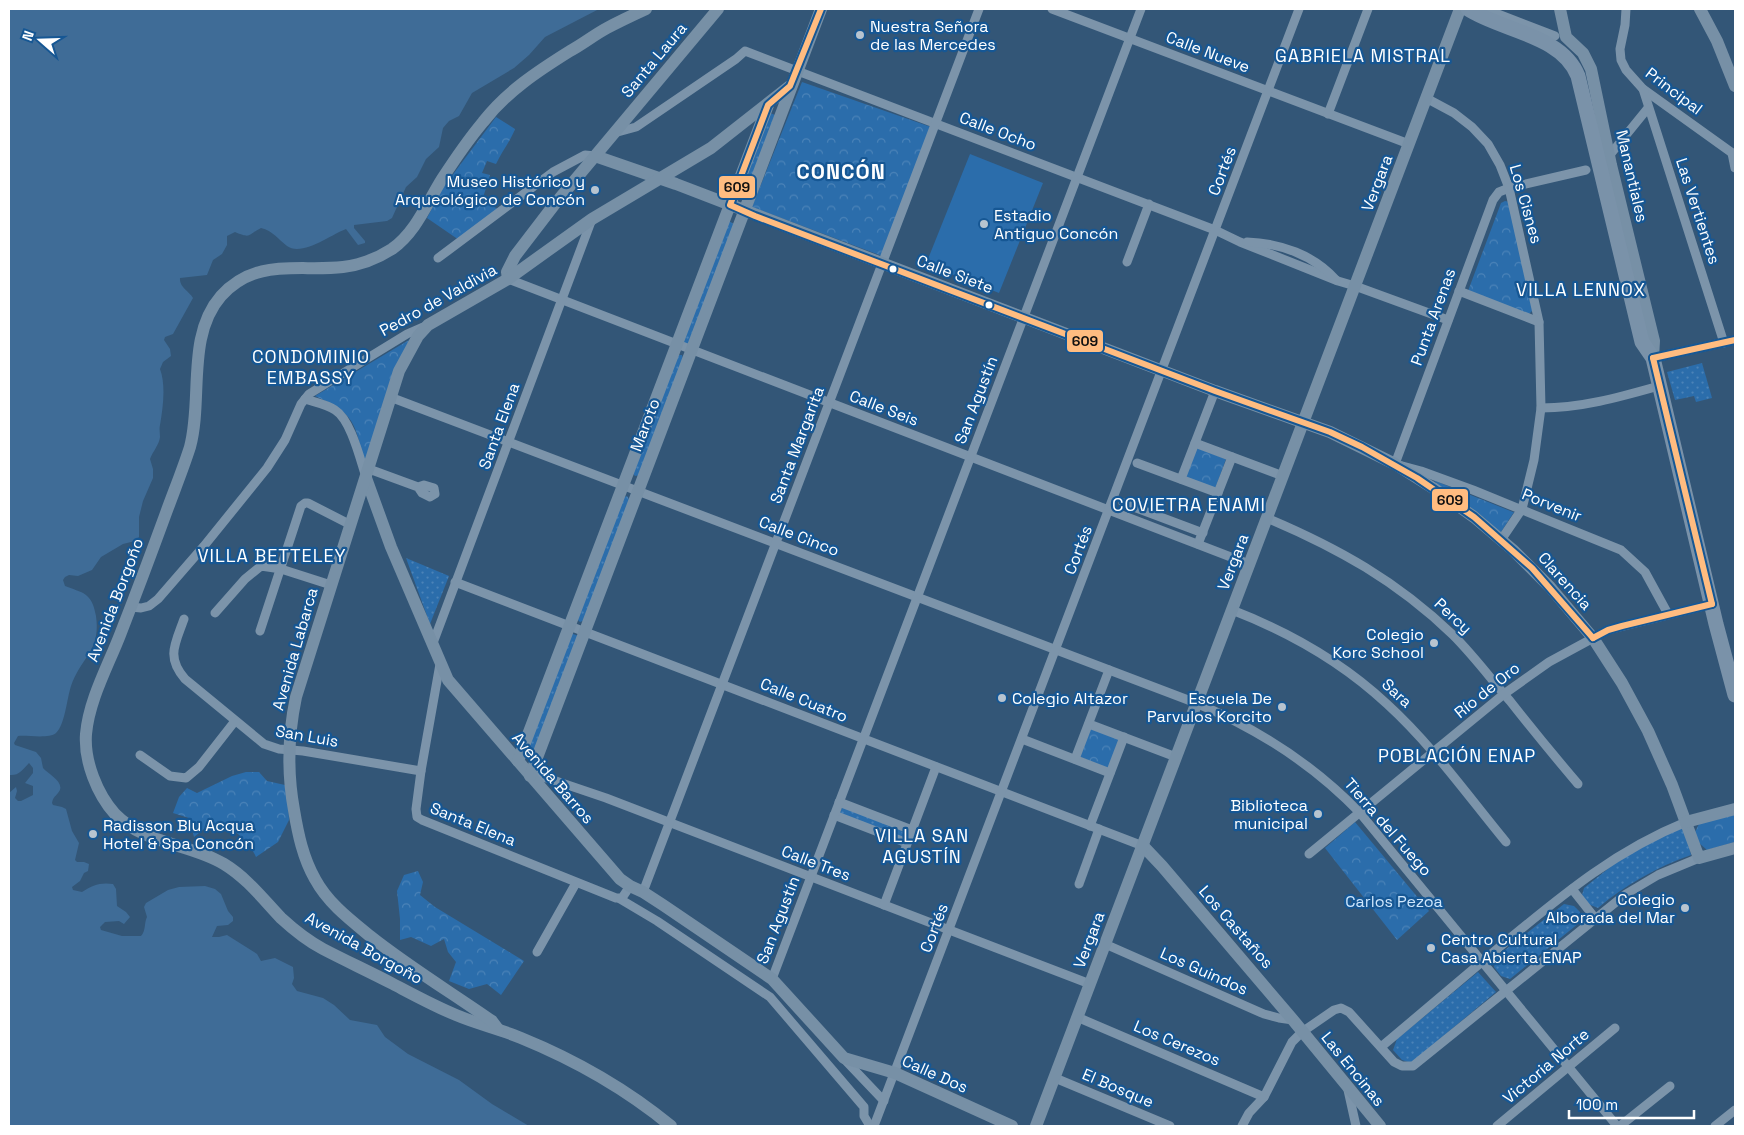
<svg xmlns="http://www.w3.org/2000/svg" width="1744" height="1135" viewBox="0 0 1744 1135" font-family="'Space Grotesk',sans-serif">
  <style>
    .grass { fill: url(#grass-dots) }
    .forest { fill: url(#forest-crowns) }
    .pitch { fill: #2b6dab }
    .water { fill: #3f6c97 }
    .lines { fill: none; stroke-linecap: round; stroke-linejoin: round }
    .street { stroke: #7c94aa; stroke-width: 9 }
    .secondary { stroke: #7790a6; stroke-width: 12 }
    .primary { stroke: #7a92a9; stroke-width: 15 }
    .bus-1-casing { stroke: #165794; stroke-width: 10 }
    .bus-1 { stroke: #ffbc80; stroke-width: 6 }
    .poi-dot { fill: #b8c4cf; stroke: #165794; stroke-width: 2 }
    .bus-dot { fill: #fff; stroke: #165794; stroke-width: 2 }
    .labels { text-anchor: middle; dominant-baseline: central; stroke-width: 4.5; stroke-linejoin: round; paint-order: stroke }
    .poi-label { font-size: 16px; fill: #fff; stroke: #165794; text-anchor: start }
    .street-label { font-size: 16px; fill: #fff; stroke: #165794 }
    .park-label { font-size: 16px; fill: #cee6fc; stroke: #165794 }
    .neighbourhood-label { font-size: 18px; letter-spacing: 1px; fill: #fff; stroke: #165794 }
    .district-label { font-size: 21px; font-weight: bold; letter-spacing: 1px; fill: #fff; stroke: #165794 }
    .line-badge { stroke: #165794; stroke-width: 2 }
    .pale-badge-label { font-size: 14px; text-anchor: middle; font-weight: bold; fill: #111 }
  </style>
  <defs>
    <pattern id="grass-dots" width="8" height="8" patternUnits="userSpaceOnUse" patternTransform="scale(1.25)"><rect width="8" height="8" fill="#2b6dab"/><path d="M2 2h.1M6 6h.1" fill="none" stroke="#4b83b8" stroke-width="1.8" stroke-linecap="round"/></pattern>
    <pattern id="forest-crowns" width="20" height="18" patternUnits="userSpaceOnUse" patternTransform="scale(1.25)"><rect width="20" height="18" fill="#2b6dab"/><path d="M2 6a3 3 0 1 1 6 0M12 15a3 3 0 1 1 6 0" fill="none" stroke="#4b83b8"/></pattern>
  </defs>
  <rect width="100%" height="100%" fill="#335677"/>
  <g class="grass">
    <polygon points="770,113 775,115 746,195 740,192"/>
    <polygon points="729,221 735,225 690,346 682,345"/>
    <polygon points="678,355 682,355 683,359 640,475 635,476 632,472"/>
    <polygon points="1702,363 1712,398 1696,402 1694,396 1675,400 1667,372"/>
    <polygon points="627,496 630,501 585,620 580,622 576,618 622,498"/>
    <polygon points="406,558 449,576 430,624"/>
    <polygon points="570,633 579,636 533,762 524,755"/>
    <polygon points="843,806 909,831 906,839 839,814"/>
    <path d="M1681,827L1688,840L1691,855C1657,867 1625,885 1598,908L1588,904L1582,895L1584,888L1614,864L1656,838Z"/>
    <polygon points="1564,904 1574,906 1580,912 1579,923 1510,979 1501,976 1494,967 1496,957"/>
    <polygon points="1478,972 1496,992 1411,1063 1402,1060 1393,1050 1397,1039"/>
  </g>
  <g class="forest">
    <polygon points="802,82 931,127 882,256 752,207"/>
    <path d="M496,117L515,129C510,142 502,151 496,164L487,161L482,173L490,175L482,201L498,209L459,240L427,218L442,189Z"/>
    <polygon points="1505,201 1510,202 1534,309 1528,315 1468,291 1501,203"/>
    <path d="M409,340L364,465C356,424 355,413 315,396Z"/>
    <polygon points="1197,448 1226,459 1215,489 1186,477"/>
    <polygon points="1433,480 1513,512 1514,512 1499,535"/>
    <polygon points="1091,728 1119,739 1108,768 1080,757"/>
    <path d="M246,772H259L267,781L285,785L288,800L289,820L278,842L256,857C250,843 235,828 220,825L212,830L204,829L194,837L189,818L173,813L179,797L187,788L197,793L232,776Z"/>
    <polygon points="1735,812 1735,842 1707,850 1698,842 1694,834 1701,820"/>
    <polygon points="1355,822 1429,911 1397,940 1325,848"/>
    <polygon points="418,871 423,882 420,895 435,907 524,961 501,995 487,984 469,989 449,981 456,962 448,952 444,939 431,946 411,937 400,940 400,919 397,891 404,875"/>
  </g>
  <polygon class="pitch" points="970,154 1043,183 999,293 926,264"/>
  <path class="water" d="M9,9H599L545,37L529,55L514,68L472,93L459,116L449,121L443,128L439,147L426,159L417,177L406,187L392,218L387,221L354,225V228L365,241V243L358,245L346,229C332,234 302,257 287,246C278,239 273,231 261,228C247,235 252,239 235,232L227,236V245L222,254L213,260L207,275L180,278C179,287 189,291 193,298L173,334L165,337L164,340L170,349L171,356L163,362L160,369C166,385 163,408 160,425C159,429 160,433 160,437C159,445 153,451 150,459L153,469V478L143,501L139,517V537L135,541L123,544L101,557L92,570L78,576L69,575L65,577L63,580L65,586C72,589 81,591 86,595C93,601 94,607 96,616C101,651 81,657 71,686C67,698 65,725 56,733C49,739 28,735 18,736L14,743L15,745L36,752L41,758L43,768C48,774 67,783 58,793C55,797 53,797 52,803L53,805L62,807L66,809L72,831L79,843L75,860L77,862H84L89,864L88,871L84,873L80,881L72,887L73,890L82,892C92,885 101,882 113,884L116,889L117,906L126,912L130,917L124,924L119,921L105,922L100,927L101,930L122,936H141C146,931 144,923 147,917L144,907L146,903L168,890L179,887L205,886L215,889L221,894L228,911L233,917V921L228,925L217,926L212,937H219L227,935L257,954L261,961L275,958L293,967L294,978L292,984L297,991L323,998L334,1005L350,1020L377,1025L385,1037L408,1054L459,1080L492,1104L529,1126H9V793L16,787L17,791L15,798L18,801H21L33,795V786L25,783L33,773V768L29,763C22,770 19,776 9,775Z"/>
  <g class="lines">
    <g class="street">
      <polyline points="1052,9 1409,144"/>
      <polyline points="1485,9 1555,36"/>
      <polyline points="1626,9 1625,25 1620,49 1621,60 1626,70 1643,89 1735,155"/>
      <polyline points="1643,89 1724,343"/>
      <polyline points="1426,98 1454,113 1472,127 1488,144 1500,165 1509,188 1539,322 1541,408 1534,460 1522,509 1501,540"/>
      <polyline points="1328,114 1368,9"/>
      <polyline points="614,133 636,127 736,59 745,51 1215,230 1240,242 1338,281 1355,286 1448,320"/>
      <polyline points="1732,153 1735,168"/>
      <polyline points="1609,156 1648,108"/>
      <polyline points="1586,170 1509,188 1499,192 1493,200 1395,464 1421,471 1473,490 1621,550 1645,572 1668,614"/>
      <path d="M1247,242C1280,243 1314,255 1336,280"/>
      <polyline points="438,258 553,172 585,155 595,156"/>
      <polyline points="1127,262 1149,204"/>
      <polyline points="508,279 1249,564"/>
      <polyline points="1459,291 1539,322"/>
      <polyline points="1653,358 1735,340"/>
      <path d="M390,397L1196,703C1258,729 1314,765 1360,813L1617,1126"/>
      <path d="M305,399C314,402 326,404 335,410C351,420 360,459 366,477"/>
      <path d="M1541,408C1582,408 1620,397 1659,386"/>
      <polyline points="1195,443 1283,476"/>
      <polyline points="1137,463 1218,493"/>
      <polyline points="369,469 418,487 422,493 430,497 435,494 434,488 424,485 418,487"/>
      <polyline points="1181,479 1215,391"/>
      <polyline points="1123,503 1203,533"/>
      <path d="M1267,518C1338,548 1397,581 1453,635C1474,656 1491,679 1510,701C1532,729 1555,757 1578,784"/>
      <polyline points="1198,544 1232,457"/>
      <polyline points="455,582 1143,846"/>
      <polyline points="131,607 141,608 149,606 158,599 204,546 267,468 285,440 301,404 309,394 407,334 423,327"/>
      <path d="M1232,610C1289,632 1342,662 1387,704C1432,745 1468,796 1506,842"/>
      <polyline points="215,613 245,579 261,566 281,569 331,585"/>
      <path d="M184,619C175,644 166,657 185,679L264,744L279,749L303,751L421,771"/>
      <polyline points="260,631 301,506 305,503 308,503 351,525"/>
      <polyline points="433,643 592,219"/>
      <polyline points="440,664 421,771 416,809 417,817 422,820 616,898 622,898 630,886"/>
      <polyline points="1089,724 1176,757"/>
      <polyline points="1022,739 1110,773"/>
      <polyline points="140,755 170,776 186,778 199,767 235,721"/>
      <polyline points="1075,759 1109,670"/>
      <polyline points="530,776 547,778 606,798 1090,984"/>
      <polyline points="839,802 912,830"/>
      <polyline points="834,815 907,843"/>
      <polyline points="1090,826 1124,737"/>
      <polyline points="1309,854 1504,694 1549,662 1608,630 1712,604"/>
      <polyline points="1079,884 1099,829"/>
      <polyline points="1572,889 1595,918"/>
      <polyline points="643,892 979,9"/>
      <polyline points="620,899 657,921 770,997 864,1107 864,1116 870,1126"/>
      <polyline points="884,905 936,767"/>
      <polyline points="1105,944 1264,1014 1279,1018 1293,1020"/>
      <polyline points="537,952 576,883"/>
      <polyline points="772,979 1141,9"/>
      <polyline points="1077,1017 1264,1097"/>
      <path d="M1381,1047C1424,1011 1466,975 1509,939C1566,892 1617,850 1686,822"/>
      <polyline points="845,1060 884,1101"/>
      <polyline points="1055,1078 1170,1126"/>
      <polyline points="1348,1090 1356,1126"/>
      <polyline points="874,1126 1299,9"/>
      <polyline points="1242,1126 1249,1113 1264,1097 1292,1042 1302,1032 1334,1010 1341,1008 1349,1012 1394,1062 1402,1066 1413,1066 1626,894 1658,875 1699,858"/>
      <polyline points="1497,1126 1615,1028"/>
      <polyline points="1620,1126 1670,1086"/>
      <polyline points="1715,1126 1735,1110"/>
    </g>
    <g class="secondary">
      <path d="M646,9C633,15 620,21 607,28C594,35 583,44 570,51C538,71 506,92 483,122C468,140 455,159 442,179C427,203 416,232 392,249C378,258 360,265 343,267C299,272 256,257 221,296C186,336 203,399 190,447C183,469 174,491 166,513C151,554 136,594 120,635C108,666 89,700 86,734C84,761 97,794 115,814C145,845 189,843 224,864C247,878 263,899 281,918C294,930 308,941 323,949C346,961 370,972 393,984C414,995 434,1006 456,1015C477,1024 500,1029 521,1038C575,1060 626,1089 671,1126"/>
      <polyline points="1560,9 1566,37 1583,53 1591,69 1611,165 1654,341 1653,358"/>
      <polyline points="1700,9 1717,41 1735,86"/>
      <polyline points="595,156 676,184 1215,391 1330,432 1395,464 1433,488 1474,517 1513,550 1550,587 1593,638 1622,683 1648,731 1672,785 1699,858 1735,848"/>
      <polyline points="508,279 507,272 515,256 554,205 718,9"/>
      <polyline points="366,478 391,547 448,680 620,879 630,886 643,892 663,905 772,979 844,1058 895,1073 1012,1126"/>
      <polyline points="518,761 768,105"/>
      <polyline points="530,776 821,9"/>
      <polyline points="1686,822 1735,809"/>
      <polyline points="1143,846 1162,866 1293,1020 1380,1126"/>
      <path d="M498,1029L492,1021C452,993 409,967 370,936C349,919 328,903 315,879C303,858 298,834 294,810C287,772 288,735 296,697L399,371L418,336L428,325L508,279L592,219L711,148L790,86"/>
      <polyline points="1036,1126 1460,9"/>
    </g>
    <path class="primary" d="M1468,9C1502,31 1562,35 1578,76L1642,342L1653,358L1716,624L1735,695"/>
    <defs>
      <g id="bus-1">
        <polyline points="821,9 790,86 768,105 730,205 755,216 1215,391 1330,432 1362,447 1417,478 1474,517 1532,568 1593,638"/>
        <polyline points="1653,358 1712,604"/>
        <polyline points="1653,358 1735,340"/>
        <polyline points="1593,638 1608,630 1622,626 1712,604"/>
      </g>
    </defs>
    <use href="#bus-1" class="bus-1-casing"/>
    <use href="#bus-1" class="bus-1"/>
  </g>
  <g class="poi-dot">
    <circle cx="860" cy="35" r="5"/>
    <circle cx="595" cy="190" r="5"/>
    <circle cx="984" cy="224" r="5"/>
    <circle cx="1434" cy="643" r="5"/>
    <circle cx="1002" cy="698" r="5"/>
    <circle cx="1282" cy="707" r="5"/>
    <circle cx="1318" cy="814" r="5"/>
    <circle cx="93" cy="834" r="5"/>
    <circle cx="1685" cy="908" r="5"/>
    <circle cx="1431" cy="948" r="5"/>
  </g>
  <g class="bus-dot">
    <circle cx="893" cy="269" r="4.5"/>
    <circle cx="989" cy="305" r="4.5"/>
  </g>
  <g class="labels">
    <g class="poi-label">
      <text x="870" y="26">Nuestra Señora<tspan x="870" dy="18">de las Mercedes</tspan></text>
      <text x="585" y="181" text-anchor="end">Museo Histórico y<tspan x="585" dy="18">Arqueológico de Concón</tspan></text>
      <text x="994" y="215">Estadio<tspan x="994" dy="18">Antiguo Concón</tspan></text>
      <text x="1424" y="634" text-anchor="end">Colegio<tspan x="1424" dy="18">Korc School</tspan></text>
      <text x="1012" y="698">Colegio Altazor</text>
      <text x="1272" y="698" text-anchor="end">Escuela De<tspan x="1272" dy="18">Parvulos Korcito</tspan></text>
      <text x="1308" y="805" text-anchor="end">Biblioteca<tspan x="1308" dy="18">municipal</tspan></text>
      <text x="103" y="825">Radisson Blu Acqua<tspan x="103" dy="18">Hotel &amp; Spa Concón</tspan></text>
      <text x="1675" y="899" text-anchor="end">Colegio<tspan x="1675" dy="18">Alborada del Mar</tspan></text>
      <text x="1441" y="939">Centro Cultural<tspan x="1441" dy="18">Casa Abierta ENAP</tspan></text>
    </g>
    <g class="street-label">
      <text transform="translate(1208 52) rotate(21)">Calle Nueve</text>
      <text transform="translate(654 60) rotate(-50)">Santa Laura</text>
      <text transform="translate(1674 91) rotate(37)">Principal</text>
      <text transform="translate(998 131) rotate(21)">Calle Ocho</text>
      <text transform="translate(1222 171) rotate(-69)">Cortés</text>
      <text transform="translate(1632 176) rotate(77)">Manantiales</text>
      <text transform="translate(1377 183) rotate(-69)">Vergara</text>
      <text transform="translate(1526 204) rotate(74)">Los Cisnes</text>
      <text transform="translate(1698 211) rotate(72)">Las Vertientes</text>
      <text transform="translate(955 274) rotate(21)">Calle Siete</text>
      <text transform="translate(438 300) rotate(-29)">Pedro de Valdivia</text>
      <text transform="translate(1433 317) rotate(-70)">Punta Arenas</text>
      <text transform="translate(976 400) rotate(-69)">San Agustín</text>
      <text transform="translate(884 408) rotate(21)">Calle Seis</text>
      <text transform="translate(645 425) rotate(-69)">Maroto</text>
      <text transform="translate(499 426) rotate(-70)">Santa Elena</text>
      <text transform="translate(797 445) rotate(-69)">Santa Margarita</text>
      <text transform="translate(1552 505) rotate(22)">Porvenir</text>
      <text transform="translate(799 536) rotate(21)">Calle Cinco</text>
      <text transform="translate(1078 550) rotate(-69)">Cortés</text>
      <text transform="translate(1233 562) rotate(-69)">Vergara</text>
      <text transform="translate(1565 581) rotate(48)">Clarencia</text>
      <text transform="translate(115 600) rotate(-69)">Avenida Borgoño</text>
      <text transform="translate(1453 616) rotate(43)">Percy</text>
      <text transform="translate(295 649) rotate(-74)">Avenida Labarca</text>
      <text transform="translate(1487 690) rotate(-39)">Río de Oro</text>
      <text transform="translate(1397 693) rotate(43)">Sara</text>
      <text transform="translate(804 700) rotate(22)">Calle Cuatro</text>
      <text transform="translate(307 736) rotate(10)">San Luis</text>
      <text transform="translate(553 778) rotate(49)">Avenida Barros</text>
      <text transform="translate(473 824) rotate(22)">Santa Elena</text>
      <text transform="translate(1388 827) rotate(49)">Tierra del Fuego</text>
      <text transform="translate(816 863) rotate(21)">Calle Tres</text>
      <text transform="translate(778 920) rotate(-69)">San Agustín</text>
      <text transform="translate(1236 927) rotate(49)">Los Castaños</text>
      <text transform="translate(934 928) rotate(-69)">Cortés</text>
      <text transform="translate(1089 940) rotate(-69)">Vergara</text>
      <text transform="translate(364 948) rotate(29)">Avenida Borgoño</text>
      <text transform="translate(1204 971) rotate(24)">Los Guindos</text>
      <text transform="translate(1177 1043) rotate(23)">Los Cerezos</text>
      <text transform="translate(1546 1066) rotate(-40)">Victoria Norte</text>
      <text transform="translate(1353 1069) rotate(51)">Las Encinas</text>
      <text transform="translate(935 1074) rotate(24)">Calle Dos</text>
      <text transform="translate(1118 1088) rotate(23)">El Bosque</text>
    </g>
    <g class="park-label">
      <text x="1394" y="901">Carlos Pezoa</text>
    </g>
    <g class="neighbourhood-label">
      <text x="1363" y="55">GABRIELA MISTRAL</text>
      <text x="1581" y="289">VILLA LENNOX</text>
      <text x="311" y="356">CONDOMINIO<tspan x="311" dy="21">EMBASSY</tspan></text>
      <text x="1189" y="504">COVIETRA ENAMI</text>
      <text x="272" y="555">VILLA BETTELEY</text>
      <text x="1457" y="755">POBLACIÓN ENAP</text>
      <text x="922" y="835">VILLA SAN<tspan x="922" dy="21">AGUSTÍN</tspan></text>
    </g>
    <g class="district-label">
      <text x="841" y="171">CONCÓN</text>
    </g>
  </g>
  <g class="line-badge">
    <rect x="718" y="175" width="38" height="24" rx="5" fill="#ffbc80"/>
    <rect x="1066" y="329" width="38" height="24" rx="5" fill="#ffbc80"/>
    <rect x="1431" y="488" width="38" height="24" rx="5" fill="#ffbc80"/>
  </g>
  <g class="pale-badge-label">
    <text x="737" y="192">609</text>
    <text x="1085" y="346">609</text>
    <text x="1450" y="505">609</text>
  </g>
  <rect width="1744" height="1135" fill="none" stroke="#ffffff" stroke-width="20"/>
  <g transform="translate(40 40) rotate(290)" stroke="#165794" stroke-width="4" paint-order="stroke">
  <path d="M0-4L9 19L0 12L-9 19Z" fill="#ffffff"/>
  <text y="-8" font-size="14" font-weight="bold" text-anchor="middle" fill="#ffffff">N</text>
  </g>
  <path d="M1569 1110v8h125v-8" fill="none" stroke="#ffffff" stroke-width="2.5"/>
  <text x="1576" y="1110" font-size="15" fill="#ffffff" stroke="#165794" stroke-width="4" paint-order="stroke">100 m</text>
</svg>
